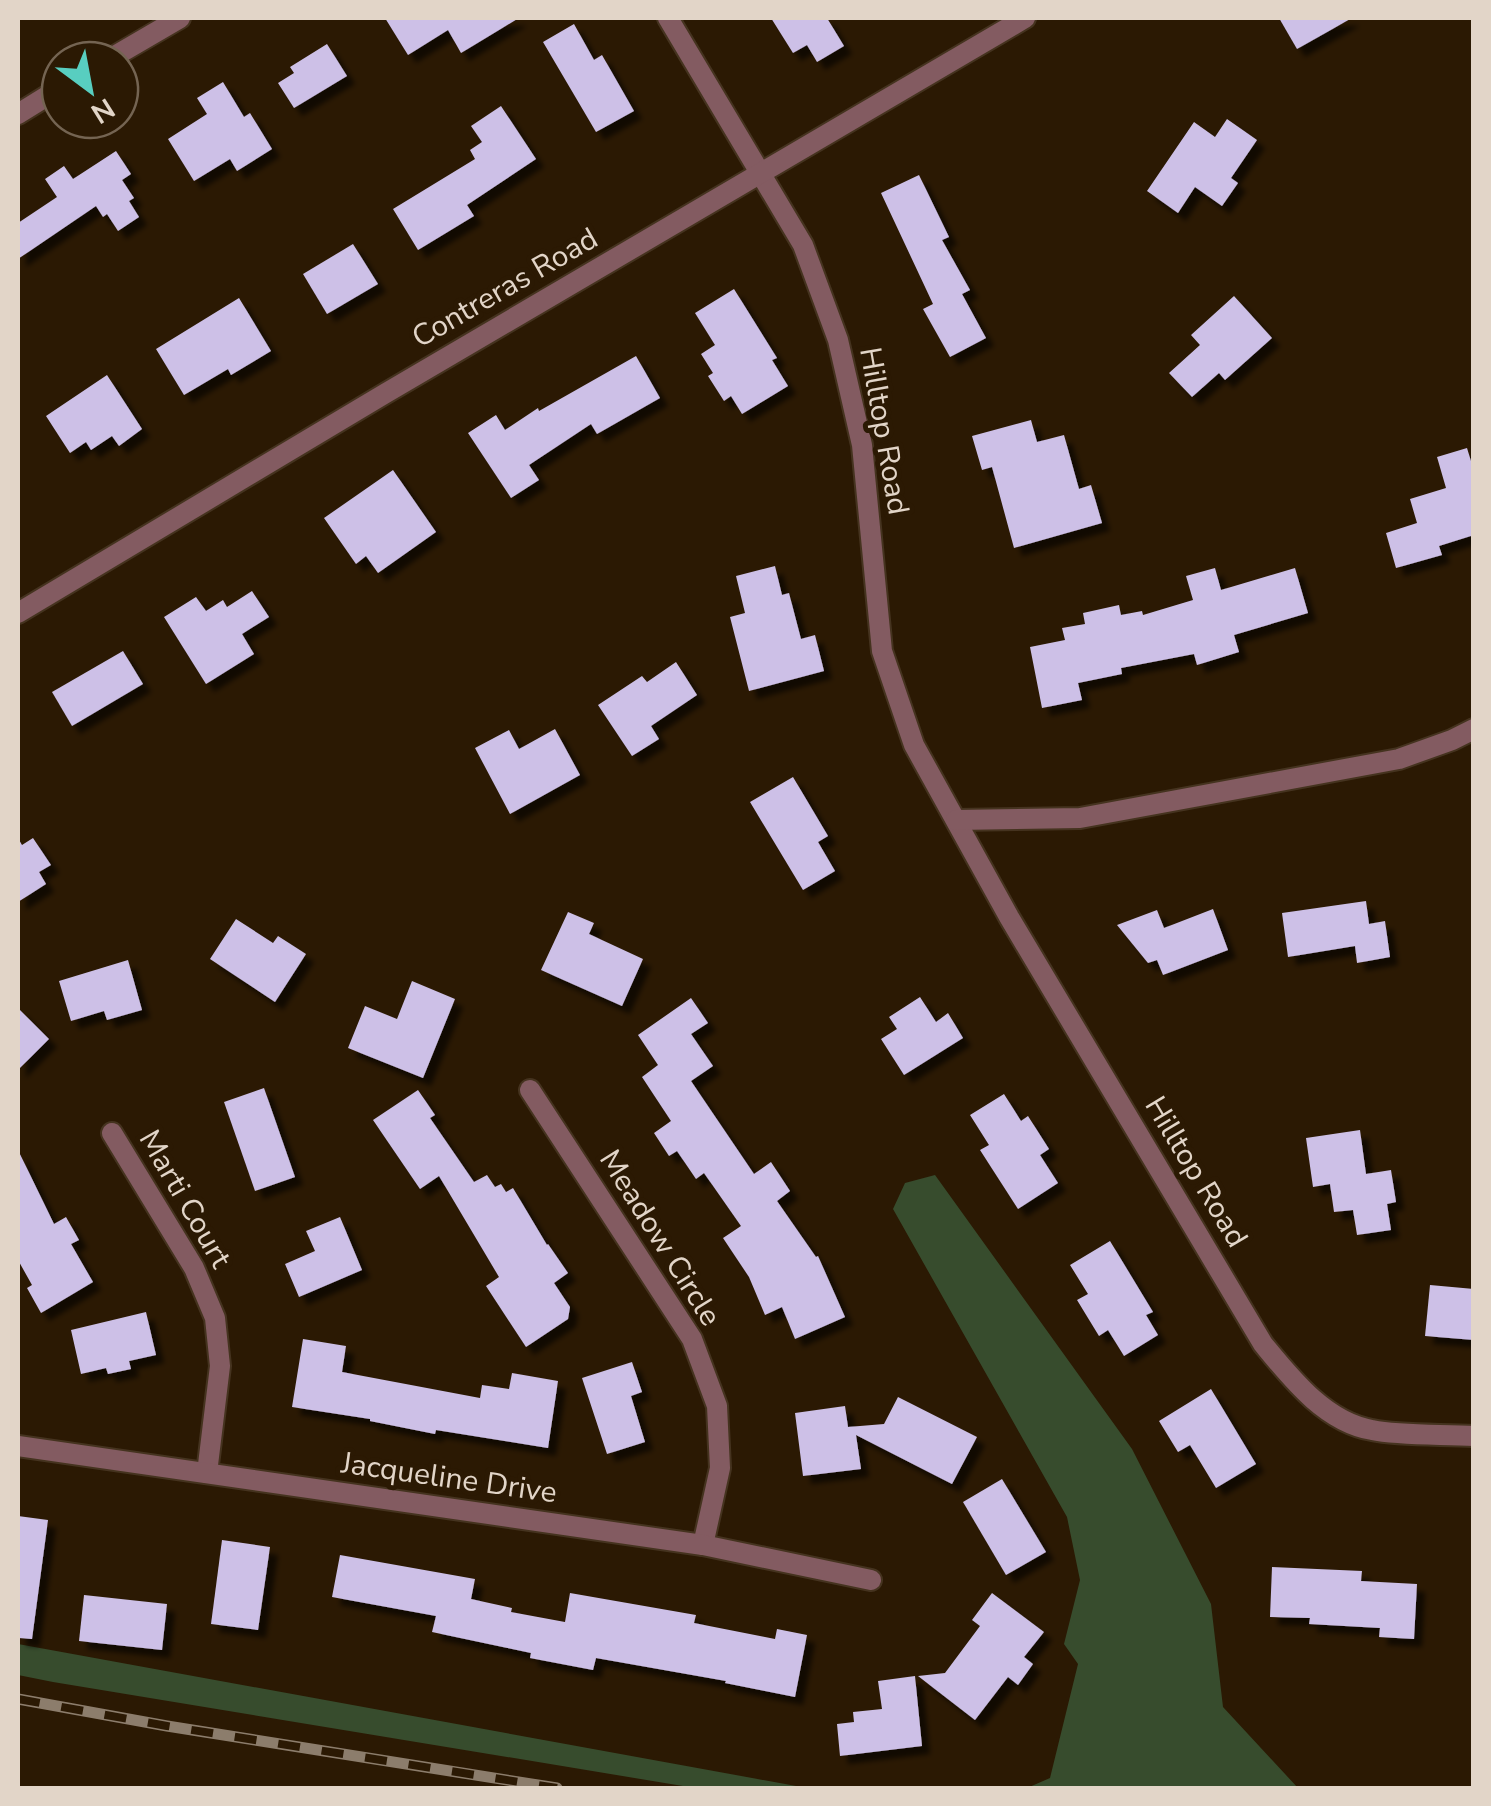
<svg xmlns="http://www.w3.org/2000/svg" width="1491" height="1806" viewBox="0 0 1491 1806" font-family="'Nunito Sans',sans-serif">
  <style>
    .forest { fill: #374c2d }
    .building { fill: #cdc0e7; filter: url(#shadow) }
    .lines { fill: none; stroke-linecap: round; stroke-linejoin: round }
    .minor-casing { stroke: #45331f; stroke-width: 24 }
    .tertiary-casing { stroke: #45331f; stroke-width: 24 }
    .minor { stroke: #835b61; stroke-width: 20 }
    .tertiary { stroke: #835b61; stroke-width: 20 }
    .rail-casing { stroke: #8c7d6c; stroke-width: 11 }
    .rail { stroke: #2b1903; stroke-width: 8; stroke-dasharray: 22; stroke-linecap: butt }
    .labels { text-anchor: middle; dominant-baseline: central; stroke-width: 10; stroke-linejoin: round; paint-order: stroke }
    .street-label { font-size: 30px; fill: #e2d5c8; stroke: #2b1903 }
  </style>
  <defs>
    <filter id="shadow"><feDropShadow dx="8" dy="8" stdDeviation="2.5" flood-color="#0009"/></filter>
  </defs>
  <rect width="100%" height="100%" fill="#2b1903"/>
  <g class="forest">
    <polygon points="935,1175 1132,1449 1211,1604 1223,1707 1298,1788 1027,1788 1050,1778 1078,1664 1064,1644 1080,1580 1067,1517 893,1209 905,1183"/>
    <polygon points="18,1644 807,1788 695,1788 53,1682 18,1675"/>
  </g>
  <g class="building">
    <polygon points="385,18 519,18 461,53 448,30 408,55"/>
    <polygon points="771,18 827,18 844,46 817,62 807,45 793,53"/>
    <polygon points="1279,18 1352,18 1297,49"/>
    <polygon points="574,24 594,60 602,55 634,111 596,132 543,42"/>
    <polygon points="327,44 347,76 294,108 278,83 294,73 290,67"/>
    <polygon points="223,82 244,117 250,113 272,149 237,171 230,159 194,181 168,139 207,114 197,98"/>
    <polygon points="501,106 536,159 467,205 474,216 418,250 393,209 475,159 470,150 482,142 471,126"/>
    <polygon points="1227,119 1257,140 1231,178 1238,183 1222,206 1195,187 1178,213 1147,191 1194,122 1215,137"/>
    <polygon points="116,151 131,174 122,180 134,198 129,201 139,217 118,231 107,214 103,217 96,206 18,259 18,223 57,197 45,179 64,166 73,179"/>
    <polygon points="919,175 949,237 942,240 970,290 962,294 986,338 950,357 923,309 933,304 881,193"/>
    <polygon points="353,244 378,284 327,314 303,274"/>
    <polygon points="734,289 777,358 772,360 788,386 742,414 731,396 724,401 708,376 713,373 701,354 715,345 695,313"/>
    <polygon points="1234,296 1272,338 1225,380 1219,373 1192,397 1169,373 1200,345 1191,335"/>
    <polygon points="239,298 271,351 231,375 228,369 184,395 156,349"/>
    <polygon points="636,356 660,398 597,434 591,424 529,465 539,480 511,498 468,433 496,415 505,430 538,408 539,411"/>
    <polygon points="107,375 142,429 119,446 112,436 91,450 86,442 70,453 46,416"/>
    <polygon points="1031,420 1037,442 1064,435 1079,489 1091,485 1102,523 1014,548 992,467 982,470 972,436"/>
    <polygon points="1467,448 1474,471 1474,535 1439,546 1442,555 1396,568 1386,533 1417,523 1410,499 1446,488 1437,457"/>
    <polygon points="393,470 436,532 378,573 366,556 356,564 324,518"/>
    <polygon points="775,566 782,595 789,593 801,639 815,635 824,671 749,691 730,617 745,613 736,576"/>
    <polygon points="1215,568 1221,590 1295,568 1308,613 1234,635 1239,652 1197,665 1194,654 1121,668 1122,674 1078,683 1082,700 1042,708 1030,647 1065,640 1062,628 1085,624 1083,613 1119,605 1121,615 1142,611 1143,615 1193,600 1186,576"/>
    <polygon points="252,591 269,617 242,634 254,654 206,684 164,617 196,597 206,611 223,600 227,607"/>
    <polygon points="123,651 143,684 72,726 52,692"/>
    <polygon points="676,662 697,695 651,726 659,739 632,756 598,705 642,676 647,682"/>
    <polygon points="555,729 580,775 510,814 475,748 509,730 519,749"/>
    <polygon points="793,777 828,836 818,842 835,871 803,890 750,802"/>
    <polygon points="18,838 22,845 33,838 51,865 39,872 46,884 18,902"/>
    <polygon points="1366,901 1369,924 1385,921 1390,957 1357,963 1355,946 1288,957 1282,913"/>
    <polygon points="1213,909 1228,950 1163,975 1157,960 1148,963 1117,925 1157,910 1164,928"/>
    <polygon points="568,912 594,923 589,934 643,959 622,1006 541,970"/>
    <polygon points="236,919 273,943 278,936 306,954 275,1002 210,959"/>
    <polygon points="128,960 142,1010 107,1020 104,1011 71,1021 59,981"/>
    <polygon points="412,981 455,999 423,1078 348,1048 365,1006 397,1019"/>
    <polygon points="920,997 936,1022 948,1013 963,1038 904,1075 881,1039 897,1029 889,1017"/>
    <polygon points="691,998 708,1023 691,1034 713,1066 691,1081 754,1174 771,1162 790,1191 777,1201 816,1257 818,1256 845,1317 795,1339 782,1307 765,1315 749,1277 723,1238 741,1226 704,1173 696,1179 677,1151 669,1156 654,1133 671,1121 642,1077 658,1065 638,1035"/>
    <polygon points="18,1008 49,1039 18,1070"/>
    <polygon points="264,1088 295,1177 255,1191 224,1102"/>
    <polygon points="418,1090 435,1115 430,1118 474,1182 487,1175 495,1187 501,1184 506,1192 513,1188 547,1245 548,1244 568,1273 554,1283 570,1307 568,1319 526,1347 486,1286 499,1277 439,1176 420,1189 373,1120"/>
    <polygon points="1004,1094 1021,1121 1028,1116 1049,1149 1040,1155 1058,1183 1018,1209 980,1150 989,1145 970,1115"/>
    <polygon points="1360,1130 1366,1174 1391,1170 1396,1202 1387,1204 1391,1230 1357,1235 1353,1210 1334,1212 1330,1184 1313,1187 1306,1138"/>
    <polygon points="18,1150 54,1224 66,1217 79,1240 71,1244 93,1282 41,1313 27,1288 32,1285 18,1260"/>
    <polygon points="340,1217 362,1270 299,1297 285,1264 315,1251 306,1231"/>
    <polygon points="1110,1241 1153,1312 1146,1315 1158,1335 1124,1356 1108,1330 1099,1336 1077,1300 1088,1294 1070,1265"/>
    <polygon points="1430,1285 1474,1289 1474,1340 1425,1336"/>
    <polygon points="146,1312 156,1355 129,1361 131,1369 108,1374 106,1368 81,1374 71,1330"/>
    <polygon points="303,1339 346,1346 342,1372 480,1398 482,1385 509,1389 512,1373 558,1381 548,1448 436,1430 435,1434 370,1421 370,1419 292,1407"/>
    <polygon points="632,1362 642,1392 631,1396 645,1442 607,1454 582,1378"/>
    <polygon points="1211,1389 1256,1464 1216,1488 1190,1445 1178,1452 1159,1421"/>
    <polygon points="898,1397 977,1437 952,1484 856,1435 861,1469 803,1476 795,1413 845,1406 848,1427 884,1424"/>
    <polygon points="1002,1479 1046,1552 1006,1575 963,1502"/>
    <polygon points="18,1516 48,1520 32,1639 18,1638"/>
    <polygon points="222,1540 270,1547 258,1630 211,1624"/>
    <polygon points="340,1555 475,1579 471,1599 512,1608 511,1612 565,1622 570,1593 696,1615 694,1623 775,1639 777,1629 807,1635 795,1697 725,1683 726,1681 596,1658 593,1670 530,1658 531,1653 432,1632 436,1616 332,1597"/>
    <polygon points="1272,1567 1362,1571 1361,1581 1417,1584 1414,1639 1379,1637 1380,1628 1309,1624 1310,1618 1270,1617"/>
    <polygon points="992,1593 1044,1632 1024,1657 1033,1664 1018,1685 1008,1677 975,1720 918,1676 945,1673 980,1626 972,1620"/>
    <polygon points="84,1595 167,1604 162,1650 79,1641"/>
    <polygon points="915,1676 922,1746 840,1756 837,1724 854,1722 853,1712 882,1709 878,1681"/>
  </g>
  <g class="lines">
    <defs>
      <g id="minor">
        <path d="M668,18L803,245L838,340L862,445L882,651L914,745L1009,917L1263,1344C1291,1378 1325,1422 1372,1430C1401,1436 1443,1434 1474,1436"/>
        <polyline points="108,60 180,18"/>
        <polyline points="18,114 60,88"/>
        <polyline points="956,820 1080,818 1399,759 1452,740 1474,729"/>
        <polyline points="530,1090 692,1339 717,1406 720,1468 703,1545"/>
        <polyline points="112,1133 194,1268 215,1318 220,1366 207,1473"/>
        <polyline points="18,1446 703,1545 871,1580"/>
      </g>
      <polyline id="tertiary" points="18,613 386,393 1025,18"/>
    </defs>
    <use href="#minor" class="minor-casing"/>
    <use href="#tertiary" class="tertiary-casing"/>
    <use href="#minor" class="minor"/>
    <use href="#tertiary" class="tertiary"/>
    <defs>
      <polyline id="rail" points="18,1699 167,1726 557,1788"/>
    </defs>
    <use href="#rail" class="rail-casing"/>
    <use href="#rail" class="rail"/>
  </g>
  <g class="labels">
    <g class="street-label">
      <text transform="translate(505 288) rotate(-30)">Contreras Road</text>
      <text transform="translate(884 431) rotate(80)">Hilltop Road</text>
      <text transform="translate(1196 1172) rotate(59)">Hilltop Road</text>
      <text transform="translate(185 1199) rotate(60)">Marti Court</text>
      <text transform="translate(660 1238) rotate(58)">Meadow Circle</text>
      <text transform="translate(449 1478) rotate(8)">Jacqueline Drive</text>
    </g>
  </g>
  <rect width="1491" height="1806" fill="none" stroke="#e2d5c8" stroke-width="40"/>
  <g transform="translate(90 90) rotate(148)"><circle r="48" fill="#2b1903" stroke="#746452" stroke-width="2.5"/>
  <path d="M0-8L18 38L0 25L-18 38Z" fill="#58cec0"/>
  <text y="-15" font-size="28" font-weight="bold" text-anchor="middle" fill="#e2d5c8">N</text>
  </g>
</svg>
